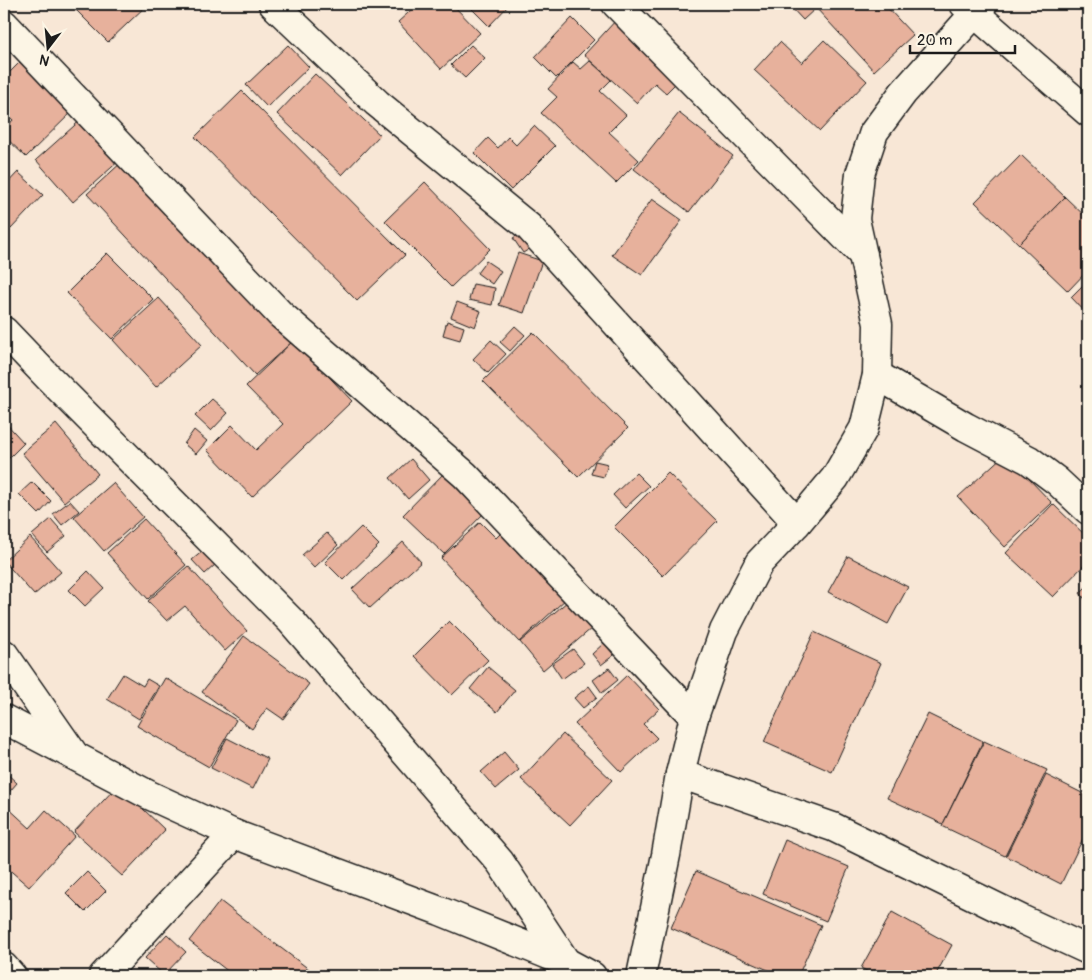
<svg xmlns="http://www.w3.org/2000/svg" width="1092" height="980" viewBox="0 0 1092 980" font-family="Pangolin,sans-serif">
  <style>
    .building { fill: #e7b19c; stroke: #1c1c1c }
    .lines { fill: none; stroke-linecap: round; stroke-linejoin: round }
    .minor-casing { stroke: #1c1c1c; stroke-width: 31 }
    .minor { stroke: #fcf5e5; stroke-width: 28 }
  </style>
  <rect width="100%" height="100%" fill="#f8e7d6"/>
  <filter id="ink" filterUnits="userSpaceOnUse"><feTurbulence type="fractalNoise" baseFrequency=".02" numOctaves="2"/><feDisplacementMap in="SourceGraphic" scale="10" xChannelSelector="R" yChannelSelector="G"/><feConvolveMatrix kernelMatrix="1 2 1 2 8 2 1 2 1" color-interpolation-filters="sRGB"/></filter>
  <g filter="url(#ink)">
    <g class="building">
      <polygon points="70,4 148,4 108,42"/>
      <polygon points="378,4 391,4 383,10"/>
      <polygon points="418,4 452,4 480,33 441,69 398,22"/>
      <polygon points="467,4 508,4 509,5 489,26"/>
      <polygon points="788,4 884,4 913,35 874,71 816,8 803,20"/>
      <polygon points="572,18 594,40 556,78 535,57"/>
      <polygon points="617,19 676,83 666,93 655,83 637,103 584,55"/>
      <polygon points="824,40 867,81 820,131 754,70 780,42 802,63"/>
      <polygon points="288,45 309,67 267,107 246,85"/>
      <polygon points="471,45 485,58 465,78 451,65"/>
      <polygon points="26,56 77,107 26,157 4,136 4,130 13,120 4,111 4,78"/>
      <polygon points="590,61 611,80 600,91 626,115 609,132 639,160 616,183 541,113 557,97 548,89 573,62 581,69"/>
      <polygon points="315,74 380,135 342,175 277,114"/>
      <polygon points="242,91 405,255 357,301 195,137"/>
      <polygon points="679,113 733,156 689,212 634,169"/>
      <polygon points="84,117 121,159 73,202 36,160"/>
      <polygon points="534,126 555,146 511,190 474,153 488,138 498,148 508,137 516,145"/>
      <polygon points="1021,155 1065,197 1019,244 975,202"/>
      <polygon points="123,161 292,342 255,375 87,194"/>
      <polygon points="18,172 43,195 11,229 4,222 4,187"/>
      <polygon points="425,182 490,249 451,287 385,221"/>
      <polygon points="1065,197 1088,219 1088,270 1068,291 1019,244"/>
      <polygon points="652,199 682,220 642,275 612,255"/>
      <polygon points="530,228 539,243 523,253 513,238"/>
      <polygon points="107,253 153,299 112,339 67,293"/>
      <polygon points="518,253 542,261 524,313 499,305"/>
      <polygon points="486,261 501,271 492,284 477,273"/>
      <polygon points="1088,280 1088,315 1071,297"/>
      <polygon points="473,284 495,288 492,305 469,300"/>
      <polygon points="159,298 202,345 156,387 113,340"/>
      <polygon points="457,302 481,311 475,327 451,317"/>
      <polygon points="447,321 464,327 460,340 443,335"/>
      <polygon points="515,326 525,335 510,351 500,342"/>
      <polygon points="533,332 628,428 578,477 483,381"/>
      <polygon points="294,340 352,401 252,497 207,450 232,425 256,450 283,424 246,386"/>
      <polygon points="491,340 506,354 488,373 473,359"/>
      <polygon points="212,399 228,413 211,431 195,416"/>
      <polygon points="4,421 24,443 4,463"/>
      <polygon points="56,424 98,474 64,502 22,453"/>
      <polygon points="194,430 207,441 196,454 184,444"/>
      <polygon points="1005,454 1052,503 1005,547 958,497"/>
      <polygon points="411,459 429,480 408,499 390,478"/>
      <polygon points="595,461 608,464 604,477 591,474"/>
      <polygon points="447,470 487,510 444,554 403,515"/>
      <polygon points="636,473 649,486 625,508 613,495"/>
      <polygon points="668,473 717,521 663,576 614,527"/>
      <polygon points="32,482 51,501 39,514 19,494"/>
      <polygon points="113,483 143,517 104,551 74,517"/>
      <polygon points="70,501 79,511 62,525 53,514"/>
      <polygon points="1053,504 1088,538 1088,561 1053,597 1006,553"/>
      <polygon points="51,519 66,536 47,552 32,535"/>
      <polygon points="144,519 186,565 148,599 107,553"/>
      <polygon points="480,522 496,538 504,530 567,598 519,642 441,558"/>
      <polygon points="361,527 379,545 343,580 325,562"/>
      <polygon points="327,533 338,545 314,568 302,555"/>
      <polygon points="30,537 61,572 34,595 4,561"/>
      <polygon points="403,542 421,562 370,608 352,589"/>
      <polygon points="204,550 216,564 205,574 192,560"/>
      <polygon points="848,556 908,587 888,624 828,592"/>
      <polygon points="188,566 247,631 225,651 185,606 167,621 148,601"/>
      <polygon points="88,571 104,588 85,606 69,590"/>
      <polygon points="1088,585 1088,603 1080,593"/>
      <polygon points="568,601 592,628 543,670 520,642"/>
      <polygon points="449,621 488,660 452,695 414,656"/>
      <polygon points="814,632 881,663 832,772 764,742"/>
      <polygon points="244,636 309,684 283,719 267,708 252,729 202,692"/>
      <polygon points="604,643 614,655 601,665 592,654"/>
      <polygon points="573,649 584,663 562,679 552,664"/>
      <polygon points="488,667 515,690 497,712 470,689"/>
      <polygon points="609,668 618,680 602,693 593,680"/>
      <polygon points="123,674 143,686 147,679 159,686 139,719 107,699"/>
      <polygon points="627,675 659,709 643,724 657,738 621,772 575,724"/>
      <polygon points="165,678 236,720 209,767 137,726"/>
      <polygon points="589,686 597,697 583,708 574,698"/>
      <polygon points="928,714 983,741 943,824 887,798"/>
      <polygon points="563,734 612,780 570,825 521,779"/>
      <polygon points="227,738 268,759 253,789 211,768"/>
      <polygon points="984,741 1047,770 1005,856 942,826"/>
      <polygon points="504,752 519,770 496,789 481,772"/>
      <polygon points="4,771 17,783 4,798"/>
      <polygon points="1046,775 1088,796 1088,828 1061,884 1006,856"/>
      <polygon points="118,785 165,830 122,876 74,832"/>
      <polygon points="4,804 30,828 46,810 75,836 29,887 4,865"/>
      <polygon points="785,840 849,867 826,921 763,894"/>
      <polygon points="696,871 821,925 798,976 782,976 671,928"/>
      <polygon points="87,872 106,891 85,912 66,893"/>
      <polygon points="220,901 269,939 318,976 234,976 189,941"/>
      <polygon points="892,912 952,945 935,976 876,976 861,968"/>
      <polygon points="167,934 186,952 164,975 145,958"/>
    </g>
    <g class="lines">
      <defs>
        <g id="minor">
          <polyline points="273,4 377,103 529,227 797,523"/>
          <polyline points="616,4 863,255"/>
          <polyline points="964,4 1088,112"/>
          <polyline points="4,24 280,314 465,475 694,717"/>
          <polyline points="4,331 49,378 291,621 500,862 566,962"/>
          <polyline points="877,375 966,427 1029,460 1057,481 1088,510"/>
          <polyline points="4,654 73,753"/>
          <polyline points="4,719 149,795 234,834 440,911 566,962 592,976"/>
          <polyline points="680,774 833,827 1023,920 1088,950"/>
          <polyline points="4,967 12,976"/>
          <polyline points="103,976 234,834"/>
          <polyline points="641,976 666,855 680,774 694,717 724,631 759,563 797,523 835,478 864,428 877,375 878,324 855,219 860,174 874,132 903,93 983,4"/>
        </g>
      </defs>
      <use href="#minor" class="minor-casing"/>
      <use href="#minor" class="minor"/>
    </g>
  </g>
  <rect width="1092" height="980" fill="none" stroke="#fcf5e5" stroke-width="20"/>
  <rect x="10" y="10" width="1072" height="960" fill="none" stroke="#1c1c1c" stroke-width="2" filter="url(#ink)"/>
  <g transform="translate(48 48) rotate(196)" stroke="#fcf5e5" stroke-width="4" paint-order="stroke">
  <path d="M0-4L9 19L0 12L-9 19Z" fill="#1c1c1c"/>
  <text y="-8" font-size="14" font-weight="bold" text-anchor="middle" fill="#1c1c1c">N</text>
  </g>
  <path d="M910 45v8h105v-8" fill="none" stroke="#1c1c1c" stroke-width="2.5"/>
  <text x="917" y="45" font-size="15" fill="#1c1c1c" stroke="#fcf5e5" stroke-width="4" paint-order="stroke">20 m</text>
</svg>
